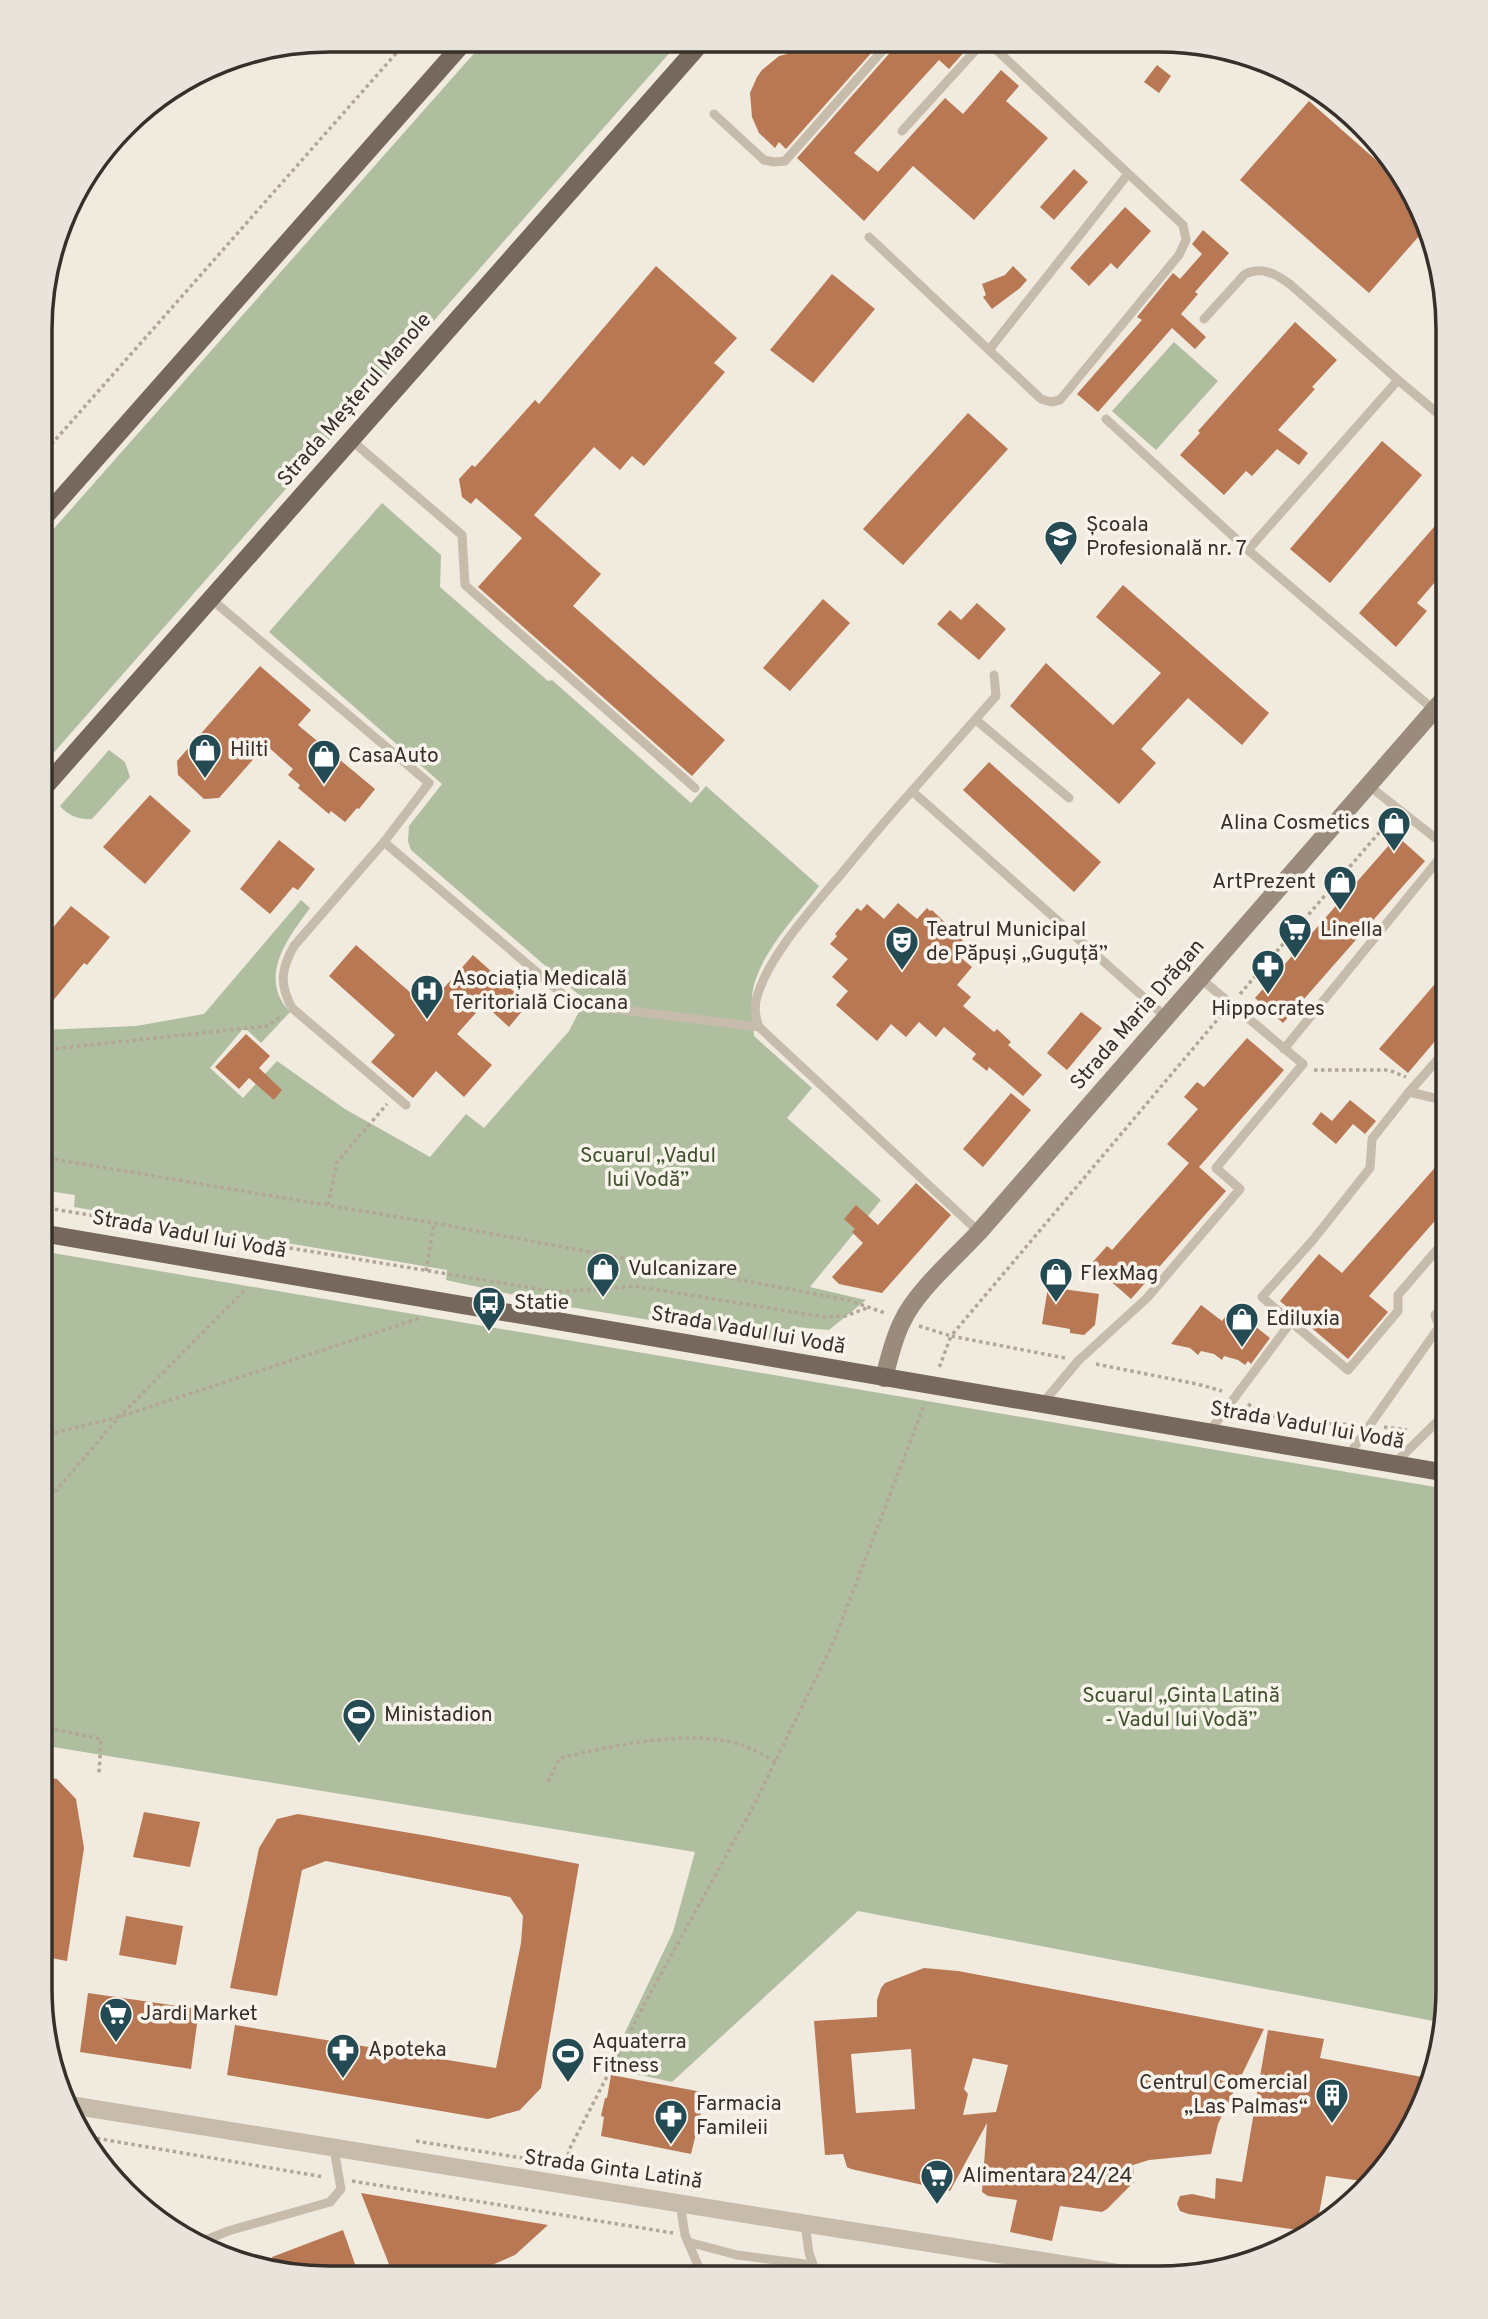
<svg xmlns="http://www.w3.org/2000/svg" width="1488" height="2319" viewBox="0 0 1488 2319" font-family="Overpass,sans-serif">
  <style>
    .green { fill: #b0bea0 }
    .building { fill: #b97854; fill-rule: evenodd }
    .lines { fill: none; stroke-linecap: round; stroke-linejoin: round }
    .path { stroke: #b3a696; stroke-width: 3.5; stroke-dasharray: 3.5 3.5; stroke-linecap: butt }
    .service { stroke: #c7bbac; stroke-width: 9 }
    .tertiary { stroke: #c7bbac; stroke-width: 18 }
    .secondary { stroke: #9a8b7d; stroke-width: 18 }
    .primary { stroke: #76685d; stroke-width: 18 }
    .labels { text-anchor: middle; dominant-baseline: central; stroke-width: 7; stroke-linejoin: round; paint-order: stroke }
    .street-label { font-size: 21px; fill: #362f2a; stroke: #f8f4eb }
    .poi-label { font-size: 21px; fill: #362f2a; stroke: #f8f4eb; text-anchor: start }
    .park-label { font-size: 21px; fill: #415130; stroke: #f8f4eb }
    .rim { fill: none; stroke: #362f2a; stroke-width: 3.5 }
  </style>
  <rect width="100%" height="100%" fill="#f0eadf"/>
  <g class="green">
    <polygon points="485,41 680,41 42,766 42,542"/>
    <polygon points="1174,342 1218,381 1156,450 1112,411"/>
    <path d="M382,503L441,555L440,587L548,681L552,680L691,803L706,786L819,886C796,917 755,958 752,997C751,1010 753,1023 754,1036L812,1088L787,1118L881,1200L810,1287L866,1300L829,1330L795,1327L785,1342L570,1307L446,1280L447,1270L74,1207L75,1195L48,1191L46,1203L41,1202L42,1030L136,1026L204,1014L301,900L310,908C288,938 257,977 290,1012L261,1043L247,1030H242L210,1068L243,1098L277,1061L345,1109L430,1157L466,1114L484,1128L569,1031L585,1000L411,850L408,841L409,826L442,784L269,632Z"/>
    <path d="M109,750L125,762L130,777L92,819C80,820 68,816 60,806Z"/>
    <polygon points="41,1251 1447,1489 1447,2009 1444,2023 858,1911 672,2082 608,2068 673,1932 695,1852 41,1745"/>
  </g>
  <g class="building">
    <polygon points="799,42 881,42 786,149 779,142 775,148 759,133 752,117 750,93 757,77 762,70 779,56 787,54"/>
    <polygon points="897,42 973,42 949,69 939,60 854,153 878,172 945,98 963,114 1001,70 1019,86 1006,101 1048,138 974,220 913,166 864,221 797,158 895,47"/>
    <polygon points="1157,65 1171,76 1159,93 1144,82"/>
    <polygon points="1309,101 1409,189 1426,218 1427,227 1369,293 1240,180"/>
    <polygon points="1074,169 1088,182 1054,220 1040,207"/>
    <polygon points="1125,207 1151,231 1117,269 1111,263 1089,286 1070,268"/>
    <polygon points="1203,230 1229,253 1195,292 1198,294 1181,314 1206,337 1195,349 1172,328 1098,412 1077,394 1142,320 1137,317 1173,273 1180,279 1202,254 1192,244"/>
    <polygon points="656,266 737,338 714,363 725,372 644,466 632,456 620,470 594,447 534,515 601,574 573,606 725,740 692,776 478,587 522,538 476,498 471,504 462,497 459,479 472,465 475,467 535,400 539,404"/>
    <polygon points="1013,266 1027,280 1020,288 992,309 983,297 986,295 982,284 1005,275"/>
    <polygon points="832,274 875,309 813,383 770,350"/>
    <polygon points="1295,322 1337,360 1312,387 1315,389 1278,430 1308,453 1299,465 1277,449 1252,476 1246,471 1224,495 1180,455 1200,433 1198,431"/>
    <polygon points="968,413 1008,449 903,565 863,529"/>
    <polygon points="1382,441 1422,475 1330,583 1290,549"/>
    <polygon points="1448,511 1448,567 1417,603 1427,611 1396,647 1359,613"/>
    <polygon points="1123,585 1269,713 1242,745 1188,698 1141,749 1156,763 1119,804 1010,706 1046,663 1113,725 1161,673 1096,617"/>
    <polygon points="823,599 850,623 790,691 763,668"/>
    <polygon points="977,603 1006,629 979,660 937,624 950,610 961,620"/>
    <polygon points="260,666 311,710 298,725 375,789 359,809 357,808 345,822 331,811 329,814 298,788 300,785 288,775 293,769 266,745 219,798 204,799 178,775 177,761"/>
    <polygon points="989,762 1101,862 1074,892 963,790"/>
    <polygon points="150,795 191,831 145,884 103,847"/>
    <polygon points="1397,836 1425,861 1283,1023 1255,998"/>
    <polygon points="279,840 315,869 298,890 293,887 270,914 240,889"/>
    <polygon points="898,903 917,919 927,908 930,911 932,910 963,940 953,951 972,967 957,985 971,997 963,1006 994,1032 997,1029 1011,1042 1008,1045 1042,1075 1023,1096 989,1067 987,1071 972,1059 976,1054 944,1027 936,1037 919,1022 906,1037 891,1024 877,1041 836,1005 848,991 832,977 848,959 830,944 837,936 835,934 857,908 861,911 867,904 884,919"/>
    <polygon points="71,906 110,937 87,965 84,963 42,1014 42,981 48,977 52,962 51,948 46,936"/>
    <polygon points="356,945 427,1007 473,955 528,1004 509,1027 484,1004 457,1034 492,1065 464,1097 436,1071 413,1098 371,1062 395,1035 329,976"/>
    <polygon points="1447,970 1447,1027 1408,1073 1379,1049"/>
    <polygon points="1081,1012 1102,1028 1067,1070 1047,1053"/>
    <polygon points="246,1034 270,1056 259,1068 282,1090 274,1100 249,1078 239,1089 215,1067"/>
    <polygon points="1247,1038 1284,1070 1199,1167 1226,1191 1131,1299 1091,1264 1107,1246 1112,1250 1189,1163 1167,1144 1198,1109 1184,1097 1197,1082 1204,1087"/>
    <polygon points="1011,1093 1031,1110 983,1167 963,1149"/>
    <polygon points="1350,1100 1376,1121 1365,1134 1353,1124 1336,1144 1312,1124 1321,1112 1332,1121"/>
    <polygon points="1447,1154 1447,1207 1369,1296 1388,1312 1348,1359 1280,1301 1319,1254 1342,1273"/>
    <polygon points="916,1183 951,1215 882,1293 839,1284 832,1277 863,1243 852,1232 855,1229 844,1219 856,1205 878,1225"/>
    <polygon points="1048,1287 1099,1294 1095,1325 1084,1335 1070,1333 1070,1329 1042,1324"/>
    <polygon points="1201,1305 1222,1321 1232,1308 1270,1338 1251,1364 1248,1361 1245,1365 1238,1360 1224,1356 1222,1360 1214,1354 1201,1351 1198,1355 1190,1348 1171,1344"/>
    <polygon points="41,1776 57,1779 76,1799 84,1848 67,1961 40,1956"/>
    <polygon points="144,1812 200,1822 190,1867 133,1857"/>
    <polygon points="298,1814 428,1836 579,1864 541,2088 520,2110 488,2119 227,2075 235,2025 496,2068 521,1943 523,1916 510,1897 326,1861 302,1870 277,1996 230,1988 259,1848 277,1819"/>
    <polygon points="126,1916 183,1926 176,1965 119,1955"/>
    <path d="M924,1968L958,1971L1264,2029L1218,2124L1211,2154L1149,2160L1133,2165L1134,2182L1107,2209L1102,2212L1060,2206L1052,2241L1010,2232L1017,2200L988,2196L982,2192L987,2123L950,2191L851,2169L847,2167L843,2154L825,2155L814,2021L877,2017V2000L881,1988L885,1983ZM911,2049L915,2109L856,2113L851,2054ZM973,2058L1008,2065L996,2112L963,2115L968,2094L964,2089Z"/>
    <polygon points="88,1993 199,2009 191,2069 80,2052"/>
    <polygon points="1268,2030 1324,2039 1320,2058 1433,2079 1399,2151 1369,2182 1326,2176 1316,2230 1312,2232 1188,2214 1180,2211 1177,2204 1180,2196 1192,2194 1215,2199 1216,2178 1242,2182"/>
    <polygon points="611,2075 702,2092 698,2112 701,2113 691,2154 601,2136 604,2117 601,2116 605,2098 607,2098"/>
    <polygon points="361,2193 548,2225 515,2255 464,2277 394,2277"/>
    <polygon points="343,2230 356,2267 332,2276 292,2276 278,2273 272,2257"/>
  </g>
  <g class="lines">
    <g class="path">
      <polyline points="42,455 407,41"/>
      <polyline points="1240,994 1390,820"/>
      <polyline points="42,1050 268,1026 282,1015"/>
      <polyline points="1314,1070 1389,1070 1406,1077"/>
      <polyline points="41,1157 434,1223 848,1300 885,1313"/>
      <polyline points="328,1205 337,1162 387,1104"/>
      <polyline points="41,1207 557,1292 634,1286 824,1317 846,1316 867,1308"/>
      <polyline points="426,1271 434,1223"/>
      <polyline points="919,1326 951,1336 939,1368"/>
      <polyline points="1065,1358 951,1336 1223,1013"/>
      <polyline points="1096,1364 1197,1384 1222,1391"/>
      <path d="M1248,1404C1278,1425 1320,1422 1355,1425"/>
      <polyline points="1384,1427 1407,1430"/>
      <polyline points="41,1436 119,1417 420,1318"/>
      <polyline points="41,1508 119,1417 247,1288"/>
      <polyline points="41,1729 48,1728 101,1739 99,1773"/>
      <path d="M548,1782L560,1758C611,1746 690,1728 742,1745C753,1749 765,1756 776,1762"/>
      <polyline points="83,2136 324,2177"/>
      <polyline points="416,2141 566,2165"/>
      <polyline points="566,2169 569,2150 645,2003 754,1805 834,1641 925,1403"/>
      <polyline points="352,2181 673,2233"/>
    </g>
    <g class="service">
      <polyline points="714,114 764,160 774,162 785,161 890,42"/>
      <polyline points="902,131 983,42"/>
      <polyline points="869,237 1041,399 1051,402 1060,400 1179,255 1186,240 1183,225 988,42"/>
      <path d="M1204,319L1245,274C1262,266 1276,274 1291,285L1398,380"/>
      <polyline points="989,350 1128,174"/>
      <polyline points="1106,419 1248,550 1434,710"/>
      <polyline points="351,440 462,535 465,585 695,788"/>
      <polyline points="1248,550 1398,380 1448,422"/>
      <path d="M211,599L429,783L384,842L294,946C281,969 279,984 292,1008L406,1105"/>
      <polyline points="976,720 1069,798"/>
      <polyline points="1368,785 1448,848"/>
      <polyline points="912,791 996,696 994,675"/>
      <polyline points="384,842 574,1004 759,1027 979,1232"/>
      <path d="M42,974C47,963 46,953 42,941"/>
      <path d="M759,1027C756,1019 754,1010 756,1001C765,959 815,905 842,873C865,845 888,817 912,791L1166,1017"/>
      <polyline points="1284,1049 1448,848"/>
      <polyline points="1447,1101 1409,1092 1447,1049"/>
      <polyline points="1291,1322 1348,1370 1398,1311 1398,1295 1447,1238"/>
      <polyline points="1447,1334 1439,1327 1435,1315 1447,1302"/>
      <polyline points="1042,1404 1078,1361 1147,1298 1240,1189 1216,1168 1303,1064 1201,979"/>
      <polyline points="1209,1432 1291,1322 1262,1297 1313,1240 1370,1168 1372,1139 1409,1092"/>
      <polyline points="1348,1456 1439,1327"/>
      <polyline points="1395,1463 1447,1412"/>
      <polyline points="680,2203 685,2235 703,2277"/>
      <polyline points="805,2223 809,2253 818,2278"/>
      <polyline points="688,2242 737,2255 813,2265"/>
      <polyline points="196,2244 228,2231 330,2202 341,2189 334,2149"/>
    </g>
    <path class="tertiary" d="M64,2104C427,2165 792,2221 1156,2279"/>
    <path class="secondary" d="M884,1378C889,1359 893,1340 902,1322C916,1291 956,1257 979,1232L1448,694"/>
    <g class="primary">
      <polyline points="42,520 465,41"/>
      <polyline points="42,790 703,41"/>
      <polyline points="41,1233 1447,1473"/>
    </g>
  </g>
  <defs>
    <symbol id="university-pin" viewBox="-11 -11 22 30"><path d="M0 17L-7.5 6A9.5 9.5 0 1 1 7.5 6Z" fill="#244a53" stroke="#f8f4eb"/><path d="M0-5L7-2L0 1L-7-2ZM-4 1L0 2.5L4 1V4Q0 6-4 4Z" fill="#fff"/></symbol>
    <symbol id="shop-pin" viewBox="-11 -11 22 30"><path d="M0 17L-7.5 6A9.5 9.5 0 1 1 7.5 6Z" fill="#244a53" stroke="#f8f4eb"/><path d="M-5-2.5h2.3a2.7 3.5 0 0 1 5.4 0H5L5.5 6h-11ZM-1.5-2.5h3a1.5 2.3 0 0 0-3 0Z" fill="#fff"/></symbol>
    <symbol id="supermarket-pin" viewBox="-11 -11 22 30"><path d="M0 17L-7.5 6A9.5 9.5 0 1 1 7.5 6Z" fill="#244a53" stroke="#f8f4eb"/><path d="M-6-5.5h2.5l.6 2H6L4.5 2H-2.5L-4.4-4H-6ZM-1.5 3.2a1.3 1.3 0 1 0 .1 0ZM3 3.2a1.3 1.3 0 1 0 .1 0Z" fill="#fff"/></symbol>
    <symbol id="theatre-pin" viewBox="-11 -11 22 30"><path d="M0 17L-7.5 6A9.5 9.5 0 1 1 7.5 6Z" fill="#244a53" stroke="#f8f4eb"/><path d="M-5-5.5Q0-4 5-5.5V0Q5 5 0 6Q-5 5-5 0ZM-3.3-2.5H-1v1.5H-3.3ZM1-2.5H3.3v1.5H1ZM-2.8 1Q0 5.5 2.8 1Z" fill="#fff"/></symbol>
    <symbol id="pharmacy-pin" viewBox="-11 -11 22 30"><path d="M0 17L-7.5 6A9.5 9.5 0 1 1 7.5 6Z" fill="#244a53" stroke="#f8f4eb"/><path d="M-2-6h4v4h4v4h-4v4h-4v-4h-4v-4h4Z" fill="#fff"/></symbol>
    <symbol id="hospital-pin" viewBox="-11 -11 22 30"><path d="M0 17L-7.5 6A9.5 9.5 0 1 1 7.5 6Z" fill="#244a53" stroke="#f8f4eb"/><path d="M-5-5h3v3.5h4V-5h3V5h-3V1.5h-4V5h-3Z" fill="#fff"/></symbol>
    <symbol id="bus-pin" viewBox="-11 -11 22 30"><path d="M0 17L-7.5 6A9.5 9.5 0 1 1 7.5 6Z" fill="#244a53" stroke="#f8f4eb"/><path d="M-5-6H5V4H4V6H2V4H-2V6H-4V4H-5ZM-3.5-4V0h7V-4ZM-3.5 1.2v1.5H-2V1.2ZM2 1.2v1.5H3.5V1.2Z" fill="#fff"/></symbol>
    <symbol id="stadium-pin" viewBox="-11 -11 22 30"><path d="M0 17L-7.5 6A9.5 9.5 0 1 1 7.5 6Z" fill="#244a53" stroke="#f8f4eb"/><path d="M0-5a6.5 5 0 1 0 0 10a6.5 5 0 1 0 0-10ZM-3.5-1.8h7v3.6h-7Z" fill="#fff"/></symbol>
    <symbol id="building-pin" viewBox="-11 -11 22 30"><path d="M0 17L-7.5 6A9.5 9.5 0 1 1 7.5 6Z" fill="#244a53" stroke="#f8f4eb"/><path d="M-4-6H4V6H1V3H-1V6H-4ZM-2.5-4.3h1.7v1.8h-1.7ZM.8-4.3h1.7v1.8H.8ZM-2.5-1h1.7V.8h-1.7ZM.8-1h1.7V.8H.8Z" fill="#fff"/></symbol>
  </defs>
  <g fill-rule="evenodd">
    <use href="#university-pin" x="1042" y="518" width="38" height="52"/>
    <use href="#shop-pin" x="186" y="731" width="38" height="52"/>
    <use href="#shop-pin" x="305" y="737" width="38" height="52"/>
    <use href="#shop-pin" x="1375" y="804" width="38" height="52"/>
    <use href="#shop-pin" x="1321" y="863" width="38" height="52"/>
    <use href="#supermarket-pin" x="1276" y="911" width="38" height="52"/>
    <use href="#theatre-pin" x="883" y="923" width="38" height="52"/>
    <use href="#pharmacy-pin" x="1249" y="947" width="38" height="52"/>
    <use href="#hospital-pin" x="408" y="972" width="38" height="52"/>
    <use href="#shop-pin" x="584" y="1250" width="38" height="52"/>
    <use href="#shop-pin" x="1037" y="1255" width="38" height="52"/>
    <use href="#bus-pin" x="470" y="1284" width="38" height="52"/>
    <use href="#shop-pin" x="1223" y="1300" width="38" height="52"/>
    <use href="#stadium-pin" x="340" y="1696" width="38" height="52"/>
    <use href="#supermarket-pin" x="97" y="1995" width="38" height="52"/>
    <use href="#pharmacy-pin" x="324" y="2031" width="38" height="52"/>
    <use href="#stadium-pin" x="549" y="2035" width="38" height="52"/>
    <use href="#building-pin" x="1313" y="2076" width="38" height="52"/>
    <use href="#pharmacy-pin" x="652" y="2097" width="38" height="52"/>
    <use href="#supermarket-pin" x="918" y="2157" width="38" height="52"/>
  </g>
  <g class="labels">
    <g class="street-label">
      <text transform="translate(355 400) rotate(-49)">Strada Meșterul Manole</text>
      <text transform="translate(1138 1015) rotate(-49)">Strada Maria Drăgan</text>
      <text transform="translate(189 1235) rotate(10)">Strada Vadul lui Vodă</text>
      <text transform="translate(748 1331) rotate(10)">Strada Vadul lui Vodă</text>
      <text transform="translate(1307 1426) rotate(10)">Strada Vadul lui Vodă</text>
      <text transform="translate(613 2170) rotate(8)">Strada Ginta Latină</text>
    </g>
    <g class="poi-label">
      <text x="1086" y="525">Școala<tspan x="1086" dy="24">Profesională nr. 7</tspan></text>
      <text x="230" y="750">Hilti</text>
      <text x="348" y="756">CasaAuto</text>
      <text x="1370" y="823" text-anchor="end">Alina Cosmetics</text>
      <text x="1316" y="882" text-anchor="end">ArtPrezent</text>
      <text x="926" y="930">Teatrul Municipal<tspan x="926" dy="24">de Păpuși „Guguță”</tspan></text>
      <text x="1320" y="930">Linella</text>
      <text x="452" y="979">Asociația Medicală<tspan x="452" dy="24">Teritorială Ciocana</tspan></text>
      <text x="1268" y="1009" text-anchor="middle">Hippocrates</text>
      <text x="628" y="1269">Vulcanizare</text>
      <text x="1080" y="1274">FlexMag</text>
      <text x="514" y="1303">Statie</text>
      <text x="1266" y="1319">Ediluxia</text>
      <text x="384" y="1715">Ministadion</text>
      <text x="140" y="2014">Jardi Market</text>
      <text x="592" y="2042">Aquaterra<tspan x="592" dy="24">Fitness</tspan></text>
      <text x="368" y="2050">Apoteka</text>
      <text x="1308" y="2083" text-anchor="end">Centrul Comercial<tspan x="1308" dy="24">„Las Palmas“</tspan></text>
      <text x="696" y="2104">Farmacia<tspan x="696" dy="24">Famileii</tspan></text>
      <text x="962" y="2176">Alimentara 24/24</text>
    </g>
    <g class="park-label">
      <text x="648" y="1156">Scuarul „Vadul<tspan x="648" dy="24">lui Vodă”</tspan></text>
      <text x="1181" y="1696">Scuarul „Ginta Latină<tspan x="1181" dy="24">- Vadul lui Vodă”</tspan></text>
    </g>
  </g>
  <path d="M0 0H1488V2319H0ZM329 52H1159A277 277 0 0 1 1436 329V1989A277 277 0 0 1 1159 2266H329A277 277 0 0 1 52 1989V329A277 277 0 0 1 329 52Z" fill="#e8e4dc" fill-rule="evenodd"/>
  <path class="rim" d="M329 52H1159A277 277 0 0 1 1436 329V1989A277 277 0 0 1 1159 2266H329A277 277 0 0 1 52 1989V329A277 277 0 0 1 329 52Z"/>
</svg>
